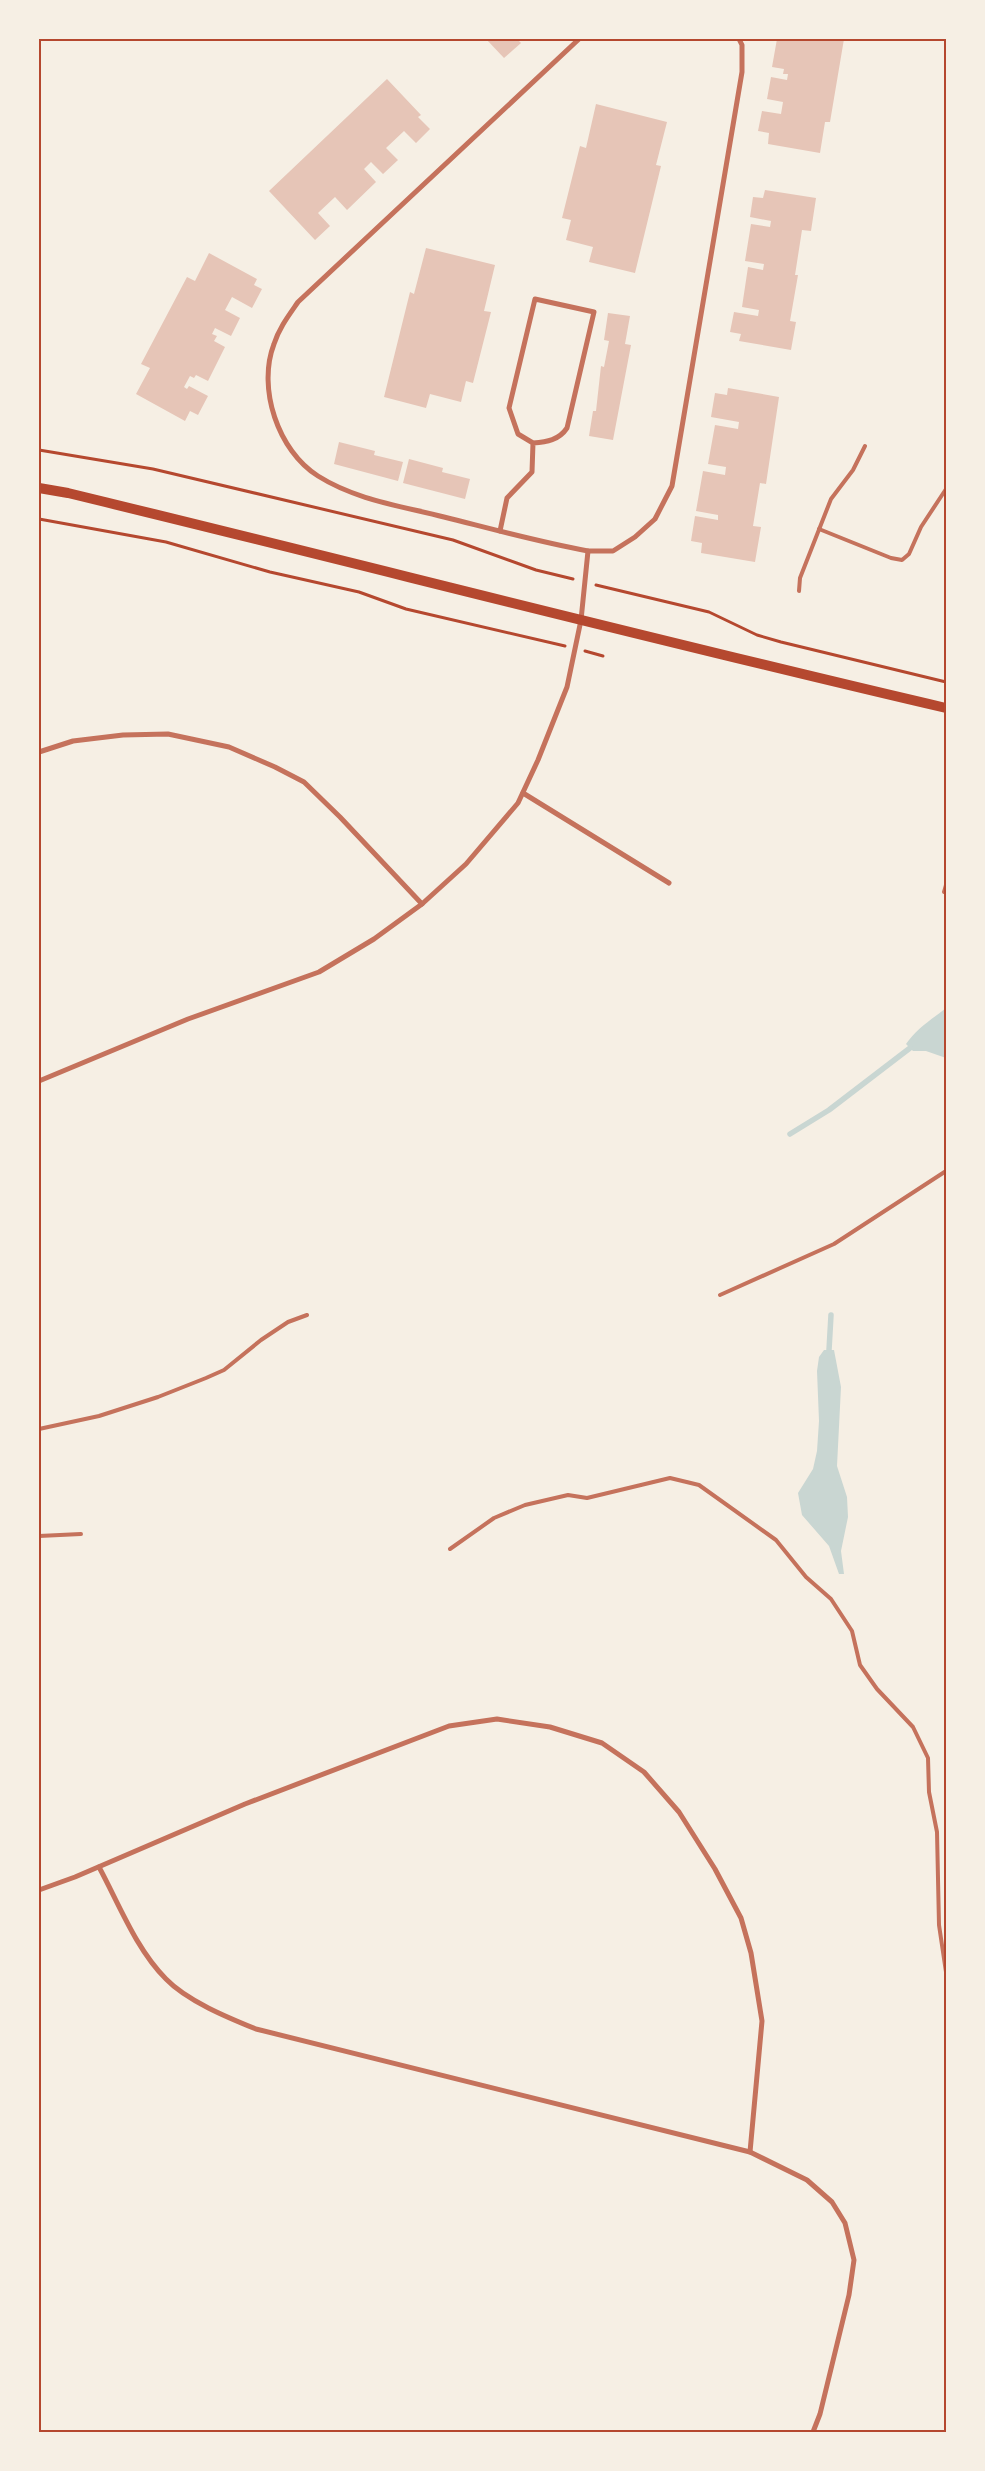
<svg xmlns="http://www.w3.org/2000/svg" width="985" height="2471" viewBox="0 0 985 2471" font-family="Overpass,sans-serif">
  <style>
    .water { fill: #c9d6d2 }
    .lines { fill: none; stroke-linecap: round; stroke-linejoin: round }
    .stream { stroke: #c9d6d2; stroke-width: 5.5 }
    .building { fill: #e6c5b7 }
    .path { stroke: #b5482f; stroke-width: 3 }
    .service { stroke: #c5725c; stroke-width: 4 }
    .minor { stroke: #c5725c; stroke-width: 5 }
    .secondary { stroke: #b5482f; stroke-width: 10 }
    .neatline { fill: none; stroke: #b5482f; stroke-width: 2 }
  </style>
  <rect width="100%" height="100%" fill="#f6efe4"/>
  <g class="water">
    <path d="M946,1008V1058L926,1051H913L906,1044C917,1028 931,1020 946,1008Z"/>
    <polygon points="824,1350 834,1350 841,1387 837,1466 847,1497 848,1517 841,1551 844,1574 839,1574 829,1546 802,1515 798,1493 813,1469 817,1451 819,1421 817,1371 819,1357"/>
  </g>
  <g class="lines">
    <g class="stream">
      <polyline points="790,1134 829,1110 910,1048"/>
      <polyline points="829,1350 831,1315"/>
    </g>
  </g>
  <g class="building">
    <polygon points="486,39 517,39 521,43 504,58"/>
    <polygon points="777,39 844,39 830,122 825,122 820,153 768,144 769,133 758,131 762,111 781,114 783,102 767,99 771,77 787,80 788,74 783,74 784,69 772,67"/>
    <polygon points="387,79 421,115 418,117 430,129 416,143 404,131 386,148 398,160 383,174 371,162 364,169 376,182 347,210 335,197 318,213 330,226 315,240 269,191"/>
    <polygon points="596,104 667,122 656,165 661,166 635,273 589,262 593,247 566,240 571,220 562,218 580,146 586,148"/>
    <polygon points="765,190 816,198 811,231 802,230 795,275 798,275 790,321 796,322 791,350 739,341 741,334 730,332 734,312 758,316 759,310 742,307 748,267 763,270 764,264 745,261 751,224 770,227 771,221 750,217 753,197 763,198"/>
    <polygon points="426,248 495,265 484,311 491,312 473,383 466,381 461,402 430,394 426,408 384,397 410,292 414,294"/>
    <polygon points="209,253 257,279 254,285 262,289 252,308 232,297 225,310 240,318 231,336 215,328 212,334 217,336 214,341 225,347 208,381 196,375 194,378 190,376 184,387 187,389 189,386 208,396 198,415 190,411 185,421 136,394 150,368 141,364 187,277 195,281"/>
    <polygon points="608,313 630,316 625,344 631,345 613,440 589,436 593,411 596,411 601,366 604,367 609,341 604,340"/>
    <polygon points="728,388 779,397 766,484 760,483 753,526 761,527 755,562 701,553 702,543 691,541 695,516 718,520 718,515 696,511 703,471 725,475 726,467 708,464 715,425 738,429 739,422 711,417 715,393 727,395"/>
    <polygon points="339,442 375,451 374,455 403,462 398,481 334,464"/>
    <polygon points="409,459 443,468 442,472 470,479 465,499 403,483"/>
  </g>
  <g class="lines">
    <g class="path">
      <polyline points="39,450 153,469 453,540 536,570 573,579"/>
      <polyline points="39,519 166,542 270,572 359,592 406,609 565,646"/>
      <polyline points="596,585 709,612 757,635 781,642 946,682"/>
      <polyline points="585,651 603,656"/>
    </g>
    <g class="service">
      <polyline points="819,529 891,558 902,560 909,554 921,527 946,489"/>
      <polyline points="799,591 800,578 831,499 853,470 865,446"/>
      <polyline points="944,892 946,885"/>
      <polyline points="720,1295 834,1244 946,1171"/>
      <polyline points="39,1429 99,1416 158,1397 206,1378 224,1370 261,1340 288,1322 307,1315"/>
      <polyline points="39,1536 81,1534"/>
      <polyline points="450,1549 494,1518 525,1505 568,1495 587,1498 670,1478 699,1485 776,1540 806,1577 831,1599 852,1631 860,1665 877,1689 913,1727 928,1758 929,1792 937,1832 939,1925 946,1972"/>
    </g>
    <g class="minor">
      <path d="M579,39L298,302C289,315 279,328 274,344C257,388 278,451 318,476C356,500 401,506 444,517C492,529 539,542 588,551H613L635,537L655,519L672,486L742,72V45L739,39"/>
      <path d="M500,531L507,498L532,472L533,443L518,434L509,408L535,299L594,312L567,428C559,440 547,442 533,443"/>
      <polyline points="39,752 73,741 123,735 168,734 229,747 275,767 304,782 340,817 422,904"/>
      <polyline points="523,793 669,883"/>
      <polyline points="39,1081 188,1019 319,972 374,939 422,904 466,864 518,803 538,760 567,687 581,620 588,551"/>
      <path d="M99,1867C119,1904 136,1949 166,1979C187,2001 229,2018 256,2029L750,2152L807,2180L832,2202L845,2223L854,2260L849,2295L820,2414L813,2432"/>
      <polyline points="39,1890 75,1877 245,1804 449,1726 497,1719 550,1727 602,1743 644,1772 679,1812 715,1869 741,1918 751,1953 762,2021 750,2152"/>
    </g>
    <path class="secondary" d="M39,488L68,493C361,564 653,640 946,708"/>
  </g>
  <rect width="985" height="2471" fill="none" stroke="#f6efe4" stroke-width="80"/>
  <rect x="40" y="40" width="905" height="2391" class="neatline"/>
</svg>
